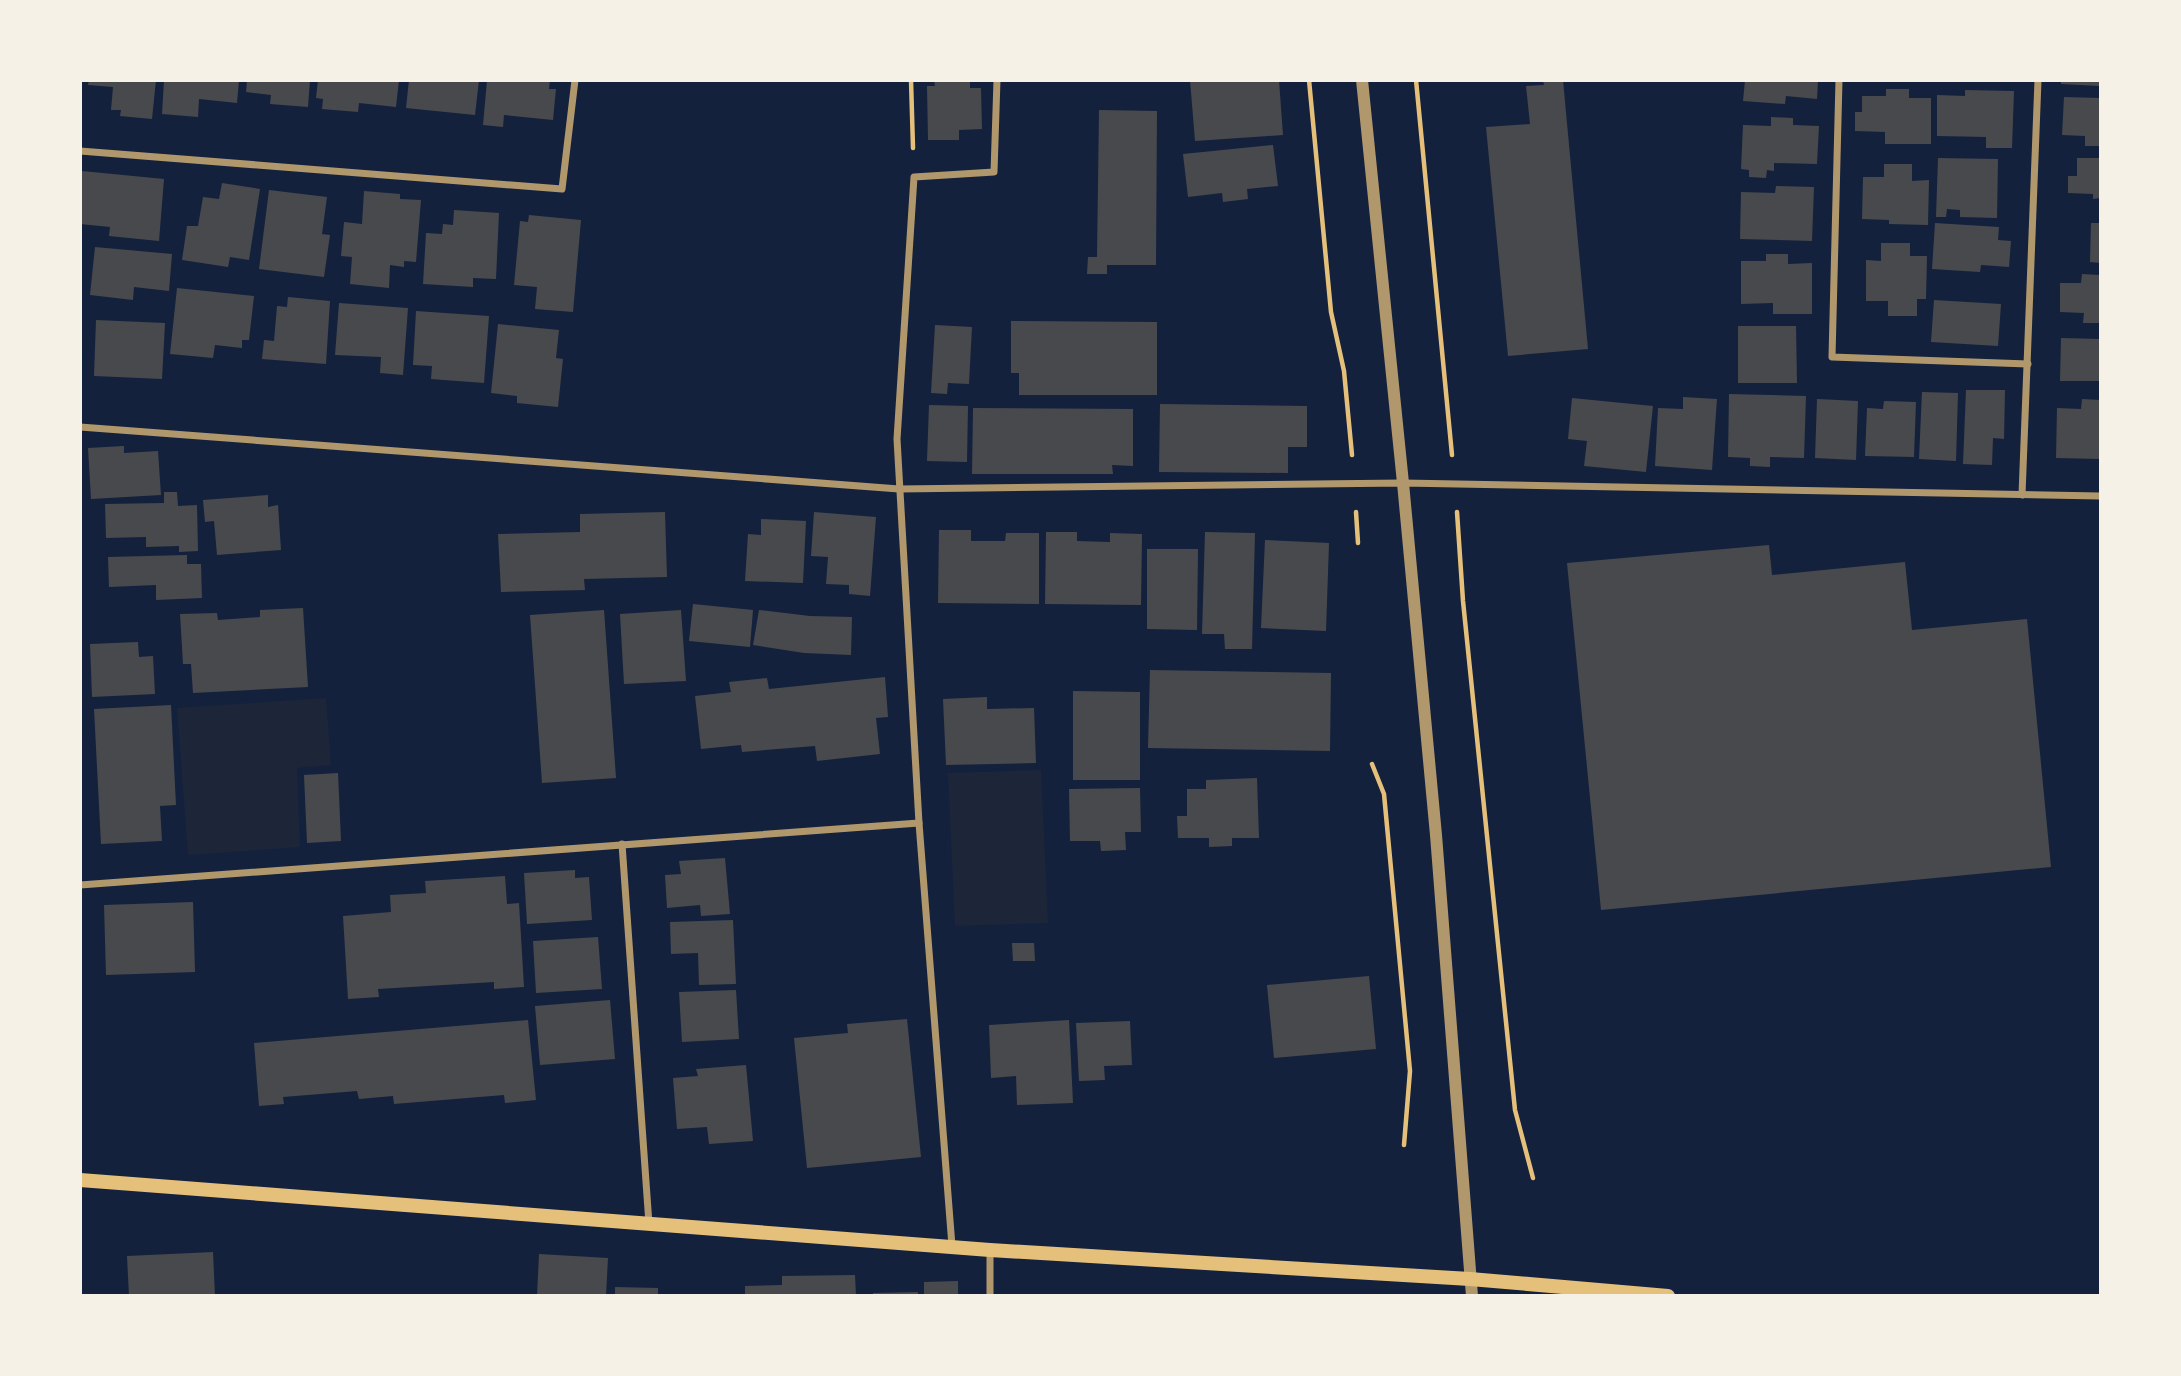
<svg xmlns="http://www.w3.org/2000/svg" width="2181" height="1376" viewBox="0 0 2181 1376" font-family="'Alegreya Sans',sans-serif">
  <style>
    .green { fill: #1d2539 }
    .building { fill: #48494c }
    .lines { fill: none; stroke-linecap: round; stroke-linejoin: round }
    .path { stroke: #e5c07b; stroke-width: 4.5 }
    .minor { stroke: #b1986c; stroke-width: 7 }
    .tertiary { stroke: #b1986c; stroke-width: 12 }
    .secondary { stroke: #e5c07b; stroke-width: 14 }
  </style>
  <rect width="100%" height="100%" fill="#14213d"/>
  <g class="green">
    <polygon points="326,698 331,765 297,768 300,847 188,855 177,708"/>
    <polygon points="1041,770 1048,923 955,926 948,773"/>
  </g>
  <g class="building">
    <polygon points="89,80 156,80 152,119 120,116 121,110 111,110 113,87 88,85"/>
    <polygon points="164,80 239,80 237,103 199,99 198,117 162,114"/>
    <polygon points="247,80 310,80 308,107 270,104 271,95 246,92"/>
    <polygon points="318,80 399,80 396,107 359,103 358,112 322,109 323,99 316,98"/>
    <polygon points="409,80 479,80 475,115 406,108"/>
    <polygon points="487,80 550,80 549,89 556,89 553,120 504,115 503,127 483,125"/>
    <polygon points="934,80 970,80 970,88 981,88 982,129 959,130 959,140 928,140 927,86 935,86"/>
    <polygon points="1190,80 1279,80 1283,135 1195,141"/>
    <polygon points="1543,80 1563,80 1588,349 1508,356 1486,127 1530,124 1526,86 1544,85"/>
    <polygon points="1745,80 1818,80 1817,99 1786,96 1785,104 1743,101"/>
    <polygon points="2061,80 2100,80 2100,86 2061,84"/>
    <polygon points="1886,89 1909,89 1909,98 1931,98 1931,144 1885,144 1885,132 1855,131 1855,112 1862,112 1862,96 1886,96"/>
    <polygon points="1965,90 2014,91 2012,148 1986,148 1986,137 1937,136 1937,95 1965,96"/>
    <polygon points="2064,97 2100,98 2100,146 2085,146 2085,136 2062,135"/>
    <polygon points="1099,110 1157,111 1156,265 1107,265 1107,274 1087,274 1088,257 1097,257"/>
    <polygon points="1771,117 1793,118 1793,125 1819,126 1817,164 1774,163 1774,171 1767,170 1766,178 1749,177 1749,170 1741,169 1743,125 1771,126"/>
    <polygon points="1273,145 1278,186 1247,189 1248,199 1223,202 1222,193 1188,197 1183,154"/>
    <polygon points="1938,158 1998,159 1997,218 1960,217 1960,210 1947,209 1946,217 1936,217"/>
    <polygon points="2077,158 2100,158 2100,198 2093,199 2093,194 2068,193 2068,176 2077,176"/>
    <polygon points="1884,164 1912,164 1912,181 1929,180 1928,225 1889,224 1889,220 1862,219 1863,177 1884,177"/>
    <polygon points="82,171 164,179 159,241 109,236 110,227 80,224"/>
    <polygon points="222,183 260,189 249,260 230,257 228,267 182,260 187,226 198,226 203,197 219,199"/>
    <polygon points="1776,186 1814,187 1812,241 1740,239 1741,192 1775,193"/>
    <polygon points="269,190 327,197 322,234 330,235 324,277 259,269"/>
    <polygon points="364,191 400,194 400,199 421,200 416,262 404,261 404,267 390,265 389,288 350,284 352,257 341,256 344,222 362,224"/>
    <polygon points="454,210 499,213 496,279 473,278 473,287 423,284 426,233 442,234 443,224 453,225"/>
    <polygon points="529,215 581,220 573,312 535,309 537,287 514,285 520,221 528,222"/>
    <polygon points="1935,223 1999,227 1998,240 2011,241 2009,267 1981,265 1980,272 1932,269"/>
    <polygon points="2091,223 2100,223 2100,263 2090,262"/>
    <polygon points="1881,243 1910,243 1910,256 1927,256 1926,299 1917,299 1917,316 1888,316 1888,301 1866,301 1866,260 1881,261"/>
    <polygon points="95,247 172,254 169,291 134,287 133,300 90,295"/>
    <polygon points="1766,254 1788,254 1788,264 1812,263 1812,314 1773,314 1773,303 1741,304 1741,261 1766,261"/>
    <polygon points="2082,274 2100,275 2100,323 2083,323 2084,313 2060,312 2060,283 2081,283"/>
    <polygon points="177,288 254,296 249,340 242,340 242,348 215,345 213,358 170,354"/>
    <polygon points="288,297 330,301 326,364 262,359 264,340 274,341 277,306 287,307"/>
    <polygon points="1934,300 2001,304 1998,346 1931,342"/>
    <polygon points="339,303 408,308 403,375 380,373 381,357 335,355"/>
    <polygon points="416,311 489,316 484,383 431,379 432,366 413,365"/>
    <polygon points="96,320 165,323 162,379 94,376"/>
    <polygon points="1011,321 1157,322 1157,395 1019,395 1019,373 1011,373"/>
    <polygon points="498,324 559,330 556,358 563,359 558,407 517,403 517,396 491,393"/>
    <polygon points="935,325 972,327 969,384 948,383 947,394 931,393"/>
    <polygon points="1738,326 1796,326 1797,383 1738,383"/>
    <polygon points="2061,338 2100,339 2100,381 2060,381"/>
    <polygon points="1966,390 2005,390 2004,439 1993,438 1992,465 1963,464"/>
    <polygon points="1922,392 1958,393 1956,461 1919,459"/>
    <polygon points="1729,394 1806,396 1804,458 1770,457 1770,467 1750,466 1750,458 1728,457"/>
    <polygon points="1683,397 1717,399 1712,470 1655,466 1658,408 1683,409"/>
    <polygon points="1572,398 1653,406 1646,472 1584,466 1587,441 1568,439"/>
    <polygon points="1817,399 1858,401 1856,460 1815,458"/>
    <polygon points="2082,399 2100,400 2100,459 2056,458 2057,408 2081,409"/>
    <polygon points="1884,401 1916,402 1914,457 1865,456 1867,408 1883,409"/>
    <polygon points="1160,404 1307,406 1307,447 1288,447 1288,473 1159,472"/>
    <polygon points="929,405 968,406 967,462 927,461"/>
    <polygon points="973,408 1133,409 1133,466 1112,465 1113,474 972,474"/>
    <polygon points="124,446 124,453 158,451 161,495 91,499 88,448"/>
    <polygon points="164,492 177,492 178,506 197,505 198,551 179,552 179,546 146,547 146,537 106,538 105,504 164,503"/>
    <polygon points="268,495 268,507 278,505 281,550 217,555 214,521 205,522 203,500"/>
    <polygon points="665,512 667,577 584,579 585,590 501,592 498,534 580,532 580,514"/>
    <polygon points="814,512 876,517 870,596 849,594 849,585 826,584 828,557 811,556"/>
    <polygon points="761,519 806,521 803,583 745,581 748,534 761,535"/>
    <polygon points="939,530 971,530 971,541 1005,541 1006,533 1039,533 1039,604 938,603"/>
    <polygon points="1046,532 1077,532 1077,541 1110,542 1110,533 1142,534 1141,605 1045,604"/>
    <polygon points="1205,532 1255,533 1252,649 1225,649 1224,634 1202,634"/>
    <polygon points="1265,540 1329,543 1326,631 1261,628"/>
    <polygon points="1769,545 1772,575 1905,562 1912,630 2027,619 2051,867 1601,910 1567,563"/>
    <polygon points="1147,549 1198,549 1197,630 1147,629"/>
    <polygon points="187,555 187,564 201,564 202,598 156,600 156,585 109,587 108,557"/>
    <polygon points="693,604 753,610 750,647 689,641"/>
    <polygon points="303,608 308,687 193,693 191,664 183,664 180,614 217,613 218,620 260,617 260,610"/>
    <polygon points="604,610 616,778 542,783 530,615"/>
    <polygon points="681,610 686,681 624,684 620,614"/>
    <polygon points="759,610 810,616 852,617 851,655 804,653 753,645"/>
    <polygon points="138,642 139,657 153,656 155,694 92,697 90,644"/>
    <polygon points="1150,670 1331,673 1330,751 1148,748"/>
    <polygon points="885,677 888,717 876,718 880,754 817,761 815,746 742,752 741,745 701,749 695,696 731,692 729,682 767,678 769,689"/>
    <polygon points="1073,691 1140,692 1140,780 1073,780"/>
    <polygon points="987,697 987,709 1034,708 1036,763 946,765 943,699"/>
    <polygon points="171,705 176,805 160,806 162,841 101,844 94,709"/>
    <polygon points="338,773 341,841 307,843 304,775"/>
    <polygon points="1257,778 1259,838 1232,838 1232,846 1209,847 1209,838 1178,838 1177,816 1187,816 1187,789 1206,789 1206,780"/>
    <polygon points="1140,788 1141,832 1125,832 1126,850 1101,851 1100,841 1070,841 1069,789"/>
    <polygon points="725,858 730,914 701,916 700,905 667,908 665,875 681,874 679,861"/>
    <polygon points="575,870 575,878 589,877 592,920 527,924 524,873"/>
    <polygon points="505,876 507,904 519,903 524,987 494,989 494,982 378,989 379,997 348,999 343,916 391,912 390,895 426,893 425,881"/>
    <polygon points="193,902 195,972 106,975 104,905"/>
    <polygon points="733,920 736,984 699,985 698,953 671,954 670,922"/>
    <polygon points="598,937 602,989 536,993 533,941"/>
    <polygon points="1012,943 1034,943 1035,961 1013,961"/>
    <polygon points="1369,976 1376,1049 1274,1058 1267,985"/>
    <polygon points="736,990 739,1039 682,1042 679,992"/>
    <polygon points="610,1000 615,1059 540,1065 535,1006"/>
    <polygon points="907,1019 921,1157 807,1168 794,1038 848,1033 847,1024"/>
    <polygon points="528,1020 536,1100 505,1103 504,1095 394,1104 393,1096 359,1099 357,1091 283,1097 284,1104 259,1106 254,1043"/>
    <polygon points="1069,1020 1073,1103 1017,1105 1016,1076 991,1078 989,1025"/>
    <polygon points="1130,1021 1132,1065 1104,1066 1105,1080 1079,1081 1076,1023"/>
    <polygon points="746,1065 753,1141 709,1144 707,1127 677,1129 673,1078 698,1076 696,1069"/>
    <polygon points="213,1252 215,1296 129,1296 127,1256"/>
    <polygon points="539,1254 608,1258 606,1296 537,1296"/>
    <polygon points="855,1275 856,1296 745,1296 745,1286 782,1285 782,1276"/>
    <polygon points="958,1281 958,1296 924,1296 924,1282"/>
    <polygon points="615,1287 658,1288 658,1296 615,1296"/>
    <polygon points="918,1292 918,1296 873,1296 873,1293"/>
  </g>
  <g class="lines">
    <g class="path">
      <polyline points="911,80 913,148"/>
      <polyline points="1309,80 1331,312 1344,371 1352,455"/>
      <polyline points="1416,80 1452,455"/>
      <polyline points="1356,512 1358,543"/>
      <polyline points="1457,512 1463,601 1515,1110 1533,1178"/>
      <polyline points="1372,764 1384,794 1410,1071 1404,1145"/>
    </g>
    <g class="minor">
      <polyline points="1839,80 1832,357 2028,364"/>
      <polyline points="80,151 562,189 575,80"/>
      <polyline points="80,427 899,489 1403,483 2100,496"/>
      <polyline points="2022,495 2038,80"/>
      <polyline points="622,844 649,1224"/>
      <polyline points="80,885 919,823"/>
      <polyline points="952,1246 919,823 897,439 914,177 994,172 997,80"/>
      <polyline points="990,1250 990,1296"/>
    </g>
    <polyline class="tertiary" points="1362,80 1403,483 1436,835 1472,1296"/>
    <polyline class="secondary" points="80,1180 990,1250 1470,1279 1668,1296"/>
  </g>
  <rect width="2181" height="1376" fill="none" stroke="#f6f1e7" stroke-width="164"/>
</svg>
